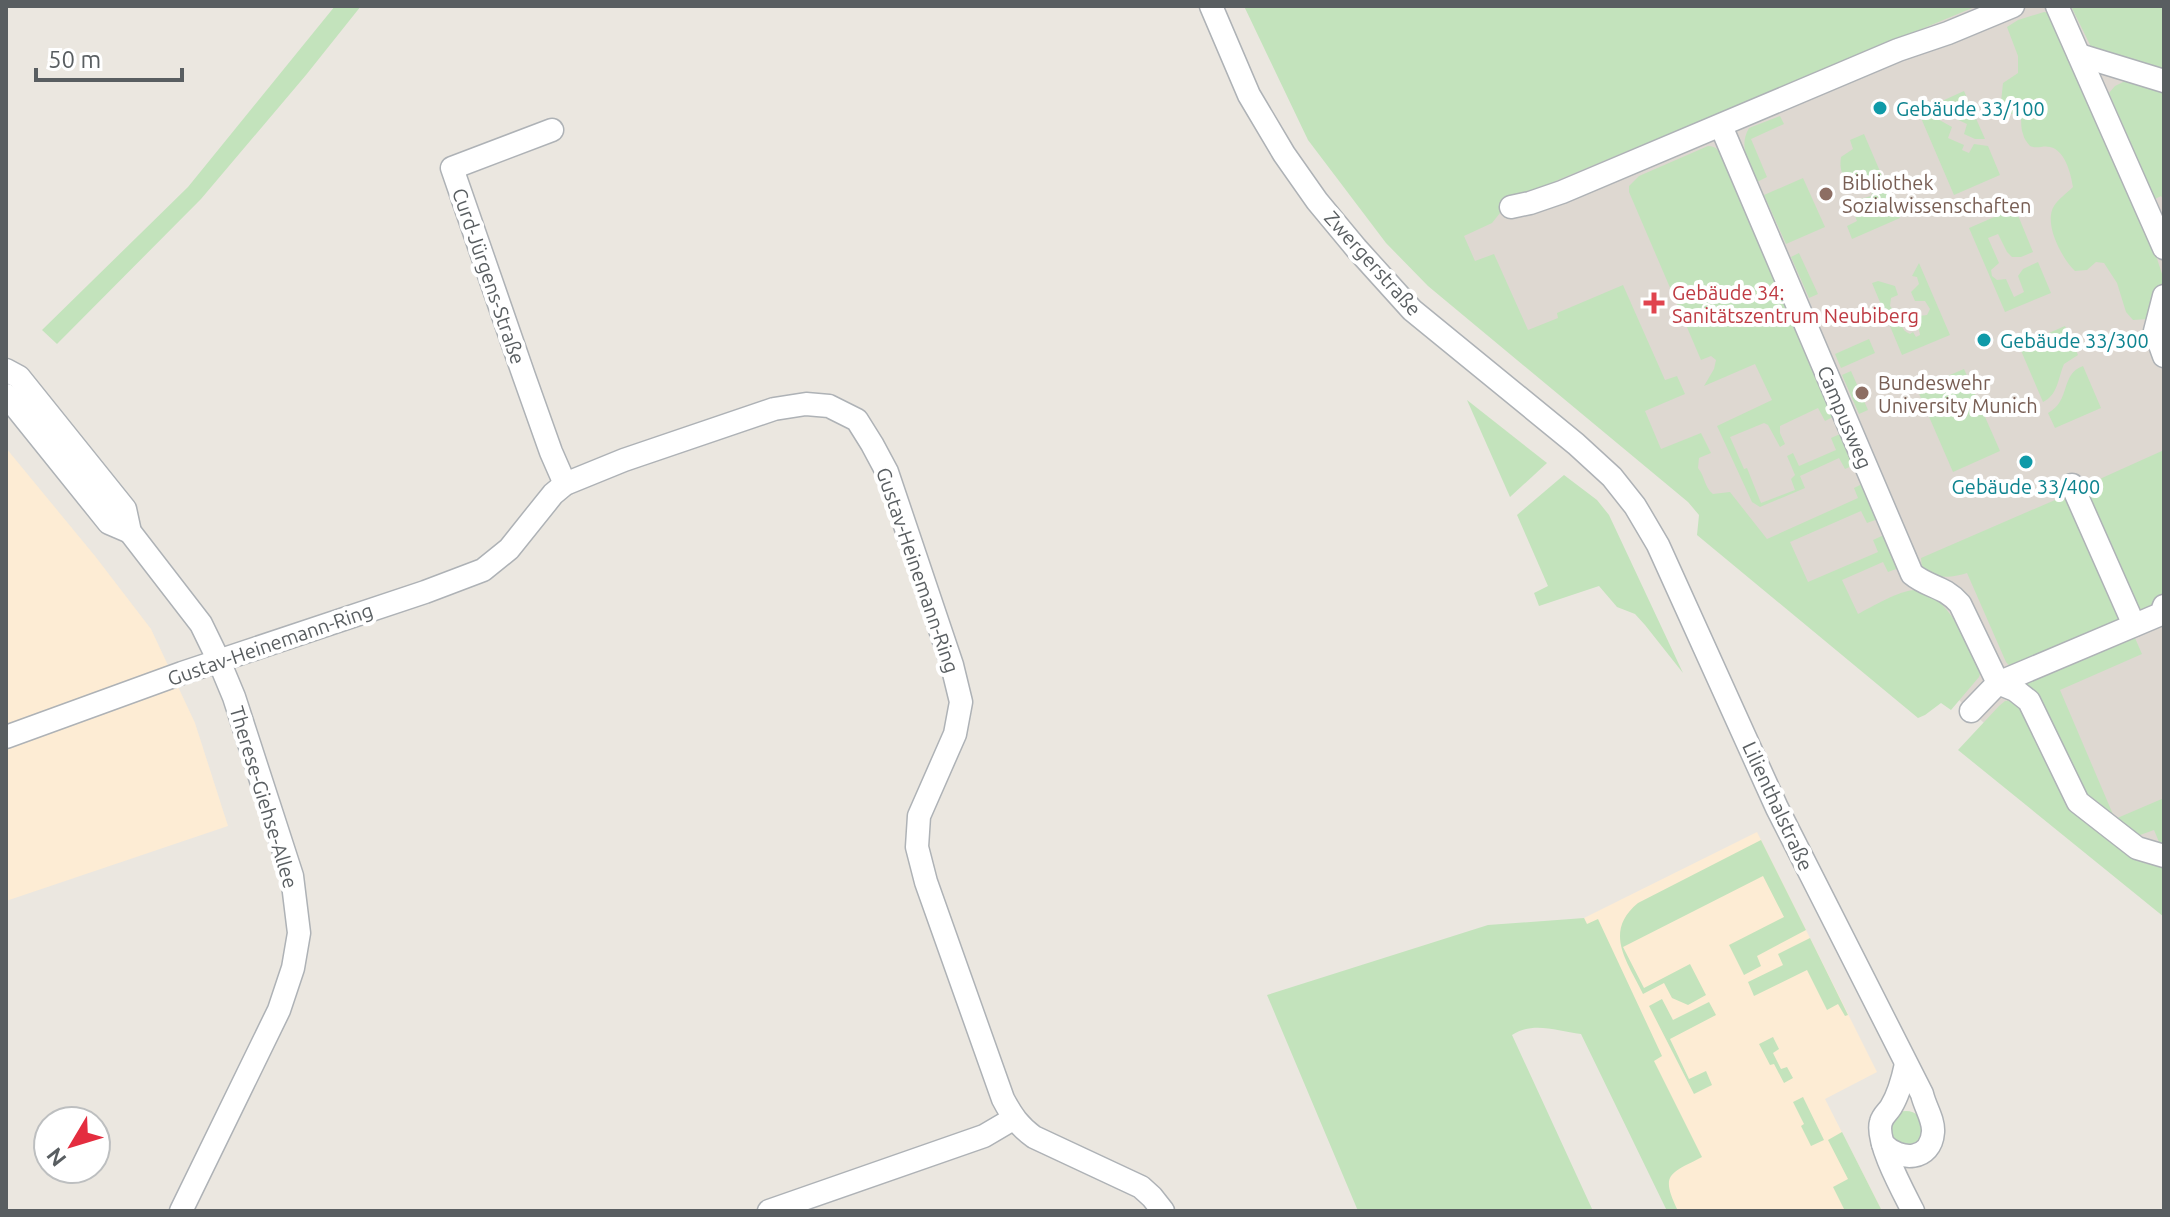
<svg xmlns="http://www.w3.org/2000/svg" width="2170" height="1217" viewBox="0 0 2170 1217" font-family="Ubuntu,sans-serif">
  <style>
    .commercial { fill: #fdecd4 }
    .education { fill: #ded8d1 }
    .green { fill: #c3e3bc }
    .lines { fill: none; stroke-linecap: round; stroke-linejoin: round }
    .minor-casing { stroke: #aeb2b6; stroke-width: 25 }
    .minor { stroke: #fff; stroke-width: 22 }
    .culture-dot { fill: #0f9aa8; stroke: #fff; stroke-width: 3 }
    .education-dot { fill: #8d6e63; stroke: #fff; stroke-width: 3 }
    .health-dot { fill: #e0444e; stroke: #fff; stroke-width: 3 }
    .labels { text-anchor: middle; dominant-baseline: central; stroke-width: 8; stroke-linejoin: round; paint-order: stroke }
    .culture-label { font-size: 20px; fill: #0d838f; stroke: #fff; text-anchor: start }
    .education-label { font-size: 20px; fill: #785e54; stroke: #fff; text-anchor: start }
    .street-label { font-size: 20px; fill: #595e61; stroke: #fff }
    .health-label { font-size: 20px; fill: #be3a42; stroke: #fff; text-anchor: start }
  </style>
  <rect width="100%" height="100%" fill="#ebe7e0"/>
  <g class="commercial">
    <polygon points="6,448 95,556 151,629 195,723 228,826 6,901"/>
    <polygon points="1757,832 1877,1072 1825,1099 1882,1211 1667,1211 1653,1061 1584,918"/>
  </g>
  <polygon class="education" points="1246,6 2164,6 2164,888 1959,700 1951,707 1429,285"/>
  <g class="green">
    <polygon points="335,6 361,6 306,75 201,199 57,344 42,330 188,187"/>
    <path d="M1244,6H1977L1558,180L1504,208L1492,223L1464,236L1475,261L1494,254L1528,330L1558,318L1557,313L1623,285L1665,380L1677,376L1685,394L1645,411L1661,449L1701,433L1711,453L1699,458L1698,468C1705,476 1704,487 1713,494L1730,492L1767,539L1858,498L1854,488L1862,484L1878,519L1867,523L1861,511L1790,542L1808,582L1878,552L1873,540L1884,535L1899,568L1888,572L1883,562L1842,580L1858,614C1871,607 1902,589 1916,590C1948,594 1969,646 1981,671L1979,677L1951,710L1941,703L1925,715L1918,718L1697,535L1699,515L1688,502L1428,286L1386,243L1308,140Z"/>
    <polygon points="2071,6 2164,6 2164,74 2094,53"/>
    <path d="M2044,12L2049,13L2147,228L2164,280V287L2148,319L2133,320L2126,312L2117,283L2104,263L2096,262L2087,270L2075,271C2062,259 2043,223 2054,206C2058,199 2067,193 2073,187C2071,174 2065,150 2050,147C2043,145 2038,149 2030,146C2027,142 2024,139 2023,134C2018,118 2028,116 2006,113L2001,102L2003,83L2018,73V56L2007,27L2018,20Z"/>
    <polygon points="2127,80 2164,87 2164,201 2161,196 2155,199 2109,93 2115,86"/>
    <polygon points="1964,91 1985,139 1975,139 1964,134 1967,124 1950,116 1953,108 1945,106 1942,101"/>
    <polygon points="1938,103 1934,117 1952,127 1948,138 1964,145 1962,150 1969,153 1974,144 1988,146 2000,175 1954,195 1918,111"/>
    <path d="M1780,116L1784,124L1751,139L1767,177L1757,182C1749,163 1738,147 1749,128Z"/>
    <path d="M1864,134L1900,218L1852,239L1847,226L1857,221C1854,214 1853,208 1857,200L1871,196L1874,188L1867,181L1852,184C1842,176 1839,170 1841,157L1853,149L1850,140Z"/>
    <path d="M1708,146C1717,146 1719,151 1723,159L1833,415V417L1825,421L1818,408L1780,426V433L1785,444L1780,447L1768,425L1764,423L1730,437L1744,469L1747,468L1761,503L1795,490L1791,479L1795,475L1787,456L1793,453L1799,466L1836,450L1831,438L1840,434L1854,465L1845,469L1839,458L1800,476L1805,488L1760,507L1752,502L1717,426L1772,400L1755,364L1704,386L1714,369L1716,360L1711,356L1701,360L1629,192V186L1639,176Z"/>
    <polygon points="1803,178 1825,227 1786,244 1764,195"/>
    <polygon points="2015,208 2033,252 2021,257 2012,257 2007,252 1998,234 1988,238 1999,263 1991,270 1992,276 1997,280 2006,279 2014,297 2024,292 2018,276 2023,269 2038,262 2051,293 2005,312 1969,228"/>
    <polygon points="1799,253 1818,294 1809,298 1791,257"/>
    <path d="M1919,263L1950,335L1902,355L1872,283L1878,281L1895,286L1898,295L1891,298L1890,306L1894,311L1904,309L1907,316C1899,321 1900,330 1910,334L1913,332L1916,337L1920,335C1919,328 1916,324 1919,316L1927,315L1930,309L1925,301H1915L1911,292L1919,284L1917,277L1912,276Z"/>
    <path d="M2065,326L2078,355L2064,364C2058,378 2058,395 2043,402L2019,346Z"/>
    <polygon points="1869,339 1875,353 1841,368 1835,354"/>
    <path d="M2083,366L2101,408L2055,428L2048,413C2071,401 2060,374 2083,366Z"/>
    <polygon points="1964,369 2000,451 1953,472 1917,389"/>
    <polygon points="1851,371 1868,410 1859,414 1842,375"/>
    <polygon points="1467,400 1547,463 1510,497"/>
    <path d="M2164,450V591C2159,603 2147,612 2133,609L2082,487Z"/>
    <polygon points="1564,475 1597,500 1609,515 1683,673 1645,625 1635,614 1617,607 1599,586 1539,606 1534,593 1548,586 1517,515"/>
    <path d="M2062,497L2070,498L2076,503L2142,654L2060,690L2115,819L2164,798V854L2154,830L2140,835L2132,834L2085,795L2028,687L2006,662L1967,573C1946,579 1941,578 1922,569L1921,558Z"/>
    <polygon points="2011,700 2018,702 2069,804 2146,864 2154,862 2164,865 2164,917 1958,750 1999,706 2005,701"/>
    <path d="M1761,840L1806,930L1757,956L1761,966L1744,975L1729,945L1784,917L1763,876L1623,947L1644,988L1690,964L1706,995L1688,1005L1672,998L1664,983L1643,994C1627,961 1603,932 1638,903Z"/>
    <path d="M1584,918L1587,924L1598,919L1662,1056L1654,1061L1702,1157C1669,1174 1660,1174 1678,1211H1667L1581,1034C1557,1031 1533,1021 1512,1035L1593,1211H1358L1267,995L1488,925Z"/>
    <polygon points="1810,938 1848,1015 1845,1016 1838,1004 1827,1010 1807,970 1754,996 1748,982 1783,965 1778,954"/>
    <polygon points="1662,999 1673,1020 1709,1002 1716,1015 1670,1039 1689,1079 1706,1071 1712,1085 1694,1094 1649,1006"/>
    <polygon points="1773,1037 1779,1049 1773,1053 1781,1069 1787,1067 1793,1078 1784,1083 1774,1064 1770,1065 1759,1044"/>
    <polygon points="1803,1097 1824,1140 1811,1146 1801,1126 1804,1124 1793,1102"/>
    <circle cx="1906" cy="1129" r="18"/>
    <polygon points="1842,1132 1882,1211 1845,1211 1833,1187 1848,1179 1828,1140"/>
  </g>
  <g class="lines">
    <defs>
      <g id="minor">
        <path d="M1211,6L1249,95L1284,154L1317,201L1356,248L1412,310L1576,444L1612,477L1635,506L1658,545L1777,808L1922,1094C1925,1107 1934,1120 1933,1132C1931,1161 1900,1162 1883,1144"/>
        <polyline points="2057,6 2164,248"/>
        <polyline points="2079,55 2164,81"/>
        <path d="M1721,126L1912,574C1929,588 1943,585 1960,604L1998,683L2015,690L2029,701L2078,802L2137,848L2164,856"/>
        <polyline points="552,130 452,168 524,376 551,452 565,484"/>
        <polyline points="1511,207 1530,203 1562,192 1898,50 1948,33 2013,6"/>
        <polyline points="2164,296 2155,331 2164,356"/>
        <polyline points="6,370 19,377 125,509 130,532 201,624 219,661 234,697 292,876 299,933 293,968 279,1010 181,1211"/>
        <polyline points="6,395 109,523 130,532"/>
        <polyline points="2072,485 2134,625"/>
        <polyline points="1971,711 1998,683 2161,614 2164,606"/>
        <path d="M6,737L182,673L425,592L483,570L509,549L553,494L565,484L624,460L774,409L806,404L829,406L857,420L872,444L887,472L952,665L961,702L955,734L919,816L917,847L926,882L1003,1099C1012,1116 1019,1126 1034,1137L1141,1187L1152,1197L1163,1211"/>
        <path d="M1906,1064C1903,1078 1899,1094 1891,1107C1888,1112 1883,1115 1881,1122C1875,1141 1904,1193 1913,1211"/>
        <polyline points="769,1211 984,1136 1013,1119"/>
      </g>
    </defs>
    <use href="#minor" class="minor-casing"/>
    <use href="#minor" class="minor"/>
  </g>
  <g class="culture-dot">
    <circle cx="1880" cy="108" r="8"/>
    <circle cx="1984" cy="340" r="8"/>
    <circle cx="2026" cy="462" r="8"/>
  </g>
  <g class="education-dot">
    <circle cx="1826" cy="194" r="8"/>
    <circle cx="1862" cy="393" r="8"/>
  </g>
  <path class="health-dot" d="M1650 291h8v8h8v8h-8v8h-8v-8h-8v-8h8z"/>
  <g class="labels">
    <g class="culture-label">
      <text x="1896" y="108">Gebäude 33/100</text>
      <text x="2000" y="340">Gebäude 33/300</text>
      <text x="2026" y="486" text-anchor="middle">Gebäude 33/400</text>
    </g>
    <g class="education-label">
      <text x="1842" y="182">Bibliothek<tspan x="1842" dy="23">Sozialwissenschaften</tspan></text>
      <text x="1878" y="382">Bundeswehr<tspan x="1878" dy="23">University Munich</tspan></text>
    </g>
    <g class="street-label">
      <text transform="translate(1373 263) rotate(48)">Zwergerstraße</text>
      <text transform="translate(489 276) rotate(71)">Curd-Jürgens-Straße</text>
      <text transform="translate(1845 417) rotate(67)">Campusweg</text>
      <text transform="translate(918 570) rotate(71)">Gustav-Heinemann-Ring</text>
      <text transform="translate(270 644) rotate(-19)">Gustav-Heinemann-Ring</text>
      <text transform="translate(264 797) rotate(73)">Therese-Giehse-Allee</text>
      <text transform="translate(1778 806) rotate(65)">Lilienthalstraße</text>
    </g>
    <g class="health-label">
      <text x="1672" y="292">Gebäude 34:<tspan x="1672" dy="23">Sanitätszentrum Neubiberg</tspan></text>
    </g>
  </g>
  <rect width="2170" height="1217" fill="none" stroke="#595e61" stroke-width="16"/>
  <g transform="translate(72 1145) rotate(232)"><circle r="38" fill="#ffffff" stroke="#bdbfc0" stroke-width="2"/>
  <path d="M0-6L14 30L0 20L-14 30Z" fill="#e42d3f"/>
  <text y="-12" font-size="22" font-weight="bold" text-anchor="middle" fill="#595e61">N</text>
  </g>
  <path d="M36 68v12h146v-12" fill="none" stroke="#595e61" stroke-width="4"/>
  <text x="48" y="68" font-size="24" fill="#595e61" stroke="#ffffff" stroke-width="6" paint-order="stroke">50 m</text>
</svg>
